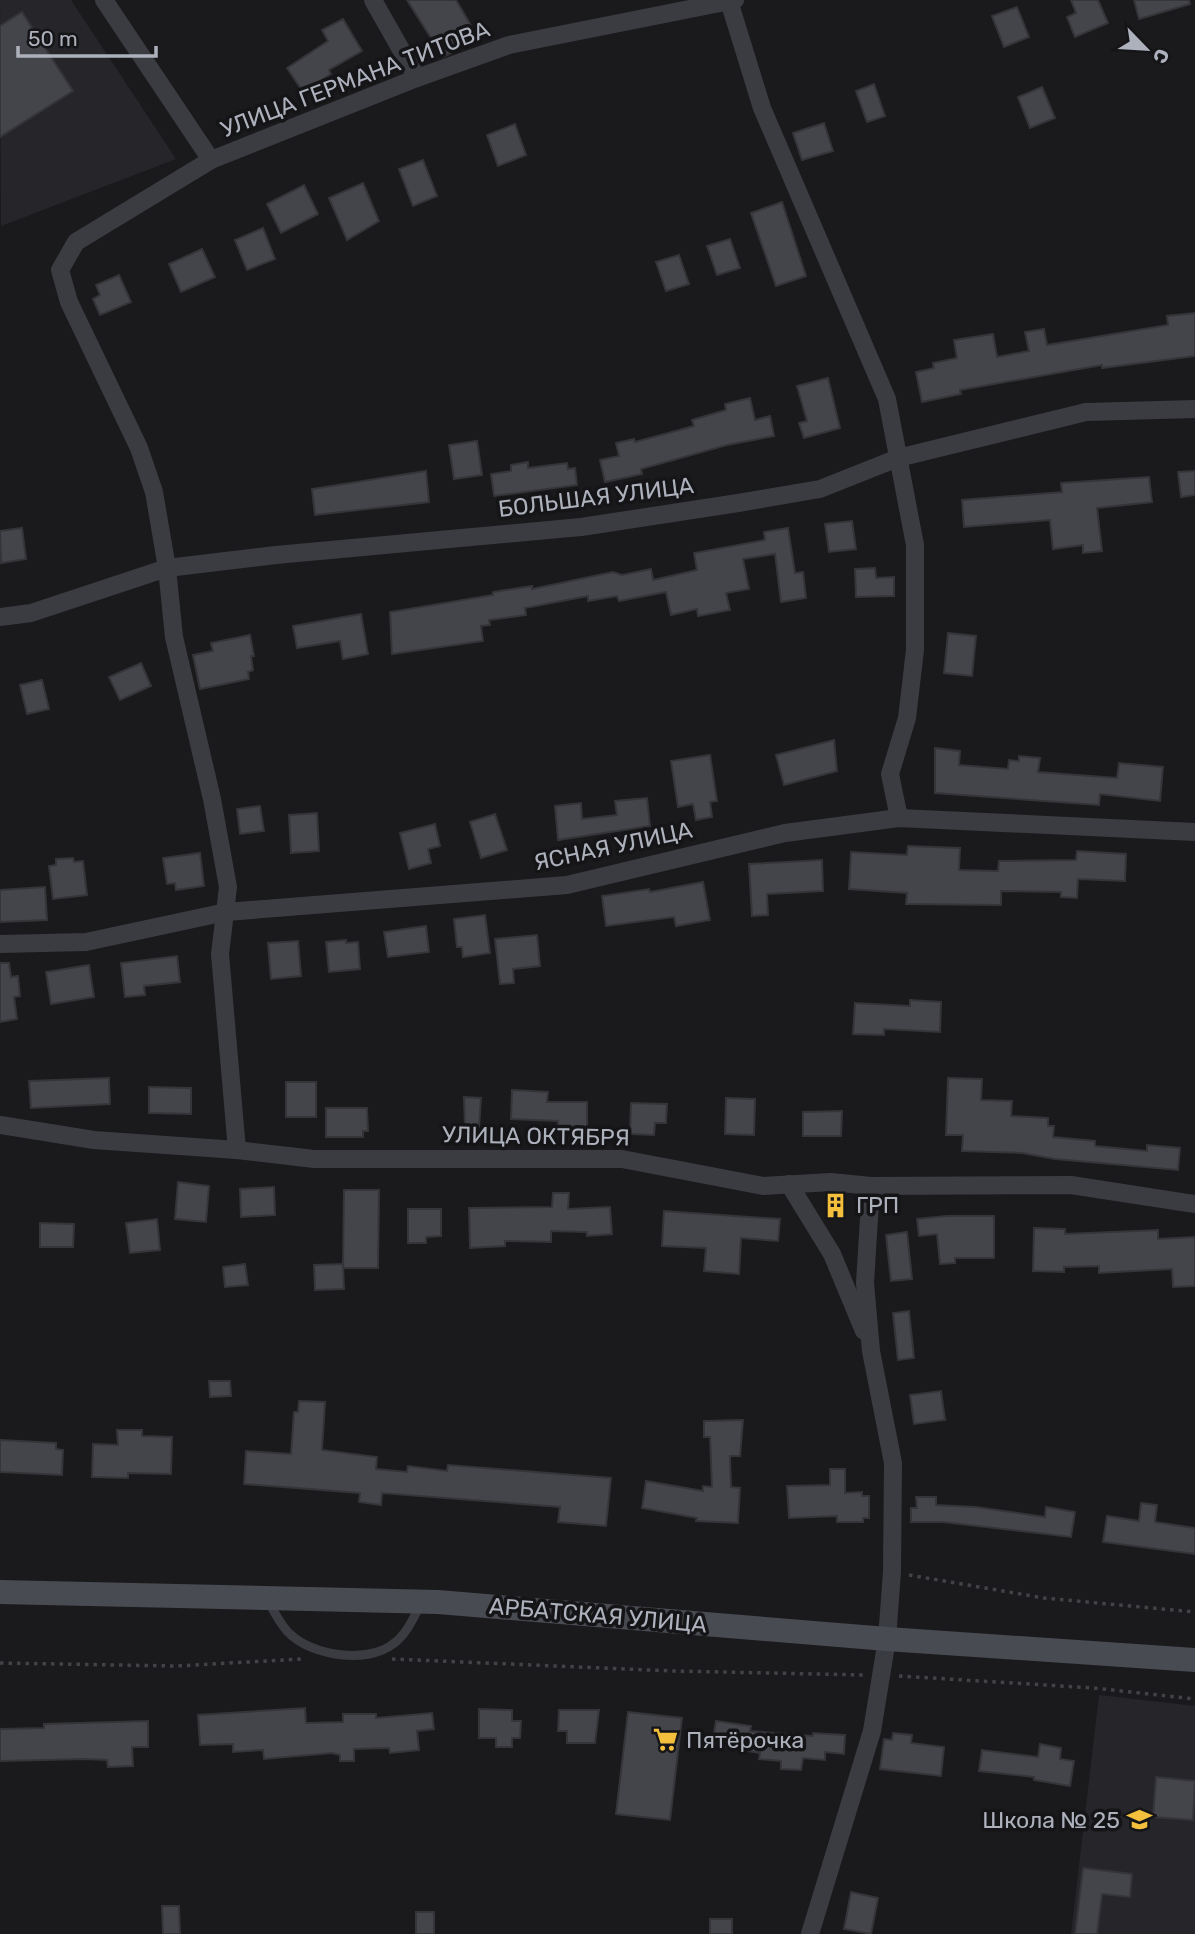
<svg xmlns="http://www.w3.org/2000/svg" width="1195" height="1934" viewBox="0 0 1195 1934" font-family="Rubik,sans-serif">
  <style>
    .built { fill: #26262a }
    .building { fill: #44454a; stroke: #353439; stroke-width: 2 }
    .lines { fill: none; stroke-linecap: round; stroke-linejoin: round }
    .path { stroke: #414349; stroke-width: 3.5; stroke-dasharray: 3.5 5; stroke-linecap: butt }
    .service { stroke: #3b3c42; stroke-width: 9 }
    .minor { stroke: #3b3c42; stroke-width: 18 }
    .secondary { stroke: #494b52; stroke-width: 24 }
    .labels { text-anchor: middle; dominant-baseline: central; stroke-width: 7; stroke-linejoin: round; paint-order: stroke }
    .street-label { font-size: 23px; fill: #adb1bc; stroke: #151518 }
    .poi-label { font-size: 23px; fill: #adb1bc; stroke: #151518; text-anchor: start }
  </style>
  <rect width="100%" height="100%" fill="#1a1a1d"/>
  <g class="built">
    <polygon points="0,0 71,0 176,159 1,226"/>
    <polygon points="1099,1695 1195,1706 1195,1934 1071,1934"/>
  </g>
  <g class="building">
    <polygon points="407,0 456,0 473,29 454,40 459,49 443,57"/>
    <polygon points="1071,0 1098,0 1108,23 1075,37 1067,17 1076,13"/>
    <polygon points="1134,0 1189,0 1190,4 1139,19"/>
    <polygon points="1017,7 1029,37 1004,47 992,16"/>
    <polygon points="22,12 73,91 0,137 0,26"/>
    <polygon points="343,19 362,51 329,70 331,74 303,92 287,68 328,41 322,30"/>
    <polygon points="874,84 885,116 867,122 856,91"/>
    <polygon points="1042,87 1055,118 1030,128 1018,97"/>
    <polygon points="824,123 833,151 802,160 793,133"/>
    <polygon points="515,124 526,155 498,166 487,135"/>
    <polygon points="423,160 437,196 413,206 399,169"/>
    <polygon points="363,183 379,221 347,240 329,198"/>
    <polygon points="304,185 318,214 281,233 267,204"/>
    <polygon points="782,202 806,276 776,286 751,213"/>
    <polygon points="263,228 275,259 247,270 235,240"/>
    <polygon points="730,239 740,268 717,275 707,246"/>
    <polygon points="202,249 215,277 181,292 169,264"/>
    <polygon points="679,255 689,284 666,291 656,262"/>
    <polygon points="119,275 131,302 100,315 93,299 100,295 96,285"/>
    <polygon points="1195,313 1195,356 1102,368 1102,365 960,390 961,394 922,402 916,372 934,368 933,363 957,358 954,340 993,334 997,357 1029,351 1025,332 1044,329 1047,345 1168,325 1167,316"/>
    <polygon points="828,378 840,428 804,438 799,423 807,421 797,386"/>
    <polygon points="750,398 755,420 770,416 774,436 727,445 641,469 642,474 605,482 600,460 619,456 616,443 634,439 635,442 694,426 692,420 726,410 725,404"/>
    <polygon points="477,441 482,475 454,479 449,445"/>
    <polygon points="528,462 528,468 567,463 568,469 575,468 577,485 494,496 491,474 511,471 511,465"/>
    <polygon points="426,471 429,502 315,515 312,489"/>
    <polygon points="1195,471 1195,495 1181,497 1178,472"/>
    <polygon points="1149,477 1152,502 1097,508 1102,551 1083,553 1083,545 1053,549 1050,520 964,527 962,500 1062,492 1061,483"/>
    <polygon points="852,521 856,549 829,552 825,524"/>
    <polygon points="22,528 26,559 1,563 0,531"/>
    <polygon points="788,528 795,573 803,572 806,598 781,602 775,554 743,559 749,589 726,593 730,610 698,616 697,609 671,615 666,592 619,601 617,596 588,601 588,596 525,608 526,615 489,620 490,625 481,626 483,641 392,654 390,612 493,595 493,592 532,586 532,589 613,572 622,575 651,569 653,580 697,570 694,553 765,540 764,532"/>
    <polygon points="875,568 876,578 894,577 894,596 856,597 855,569"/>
    <polygon points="361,614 368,654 343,659 340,641 297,648 293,626"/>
    <polygon points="948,633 976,636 972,676 944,673"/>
    <polygon points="250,635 254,656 251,656 253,670 248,672 249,679 200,689 193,655 213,651 211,643"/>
    <polygon points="141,663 151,686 120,700 109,677"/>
    <polygon points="42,680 49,709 27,714 20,685"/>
    <polygon points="834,740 837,771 784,785 776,755"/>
    <polygon points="935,748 960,751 959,765 1008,769 1009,760 1019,761 1019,756 1040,758 1038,772 1117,778 1119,763 1163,767 1160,801 1100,794 1099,805 935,793"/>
    <polygon points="710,755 717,801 710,802 712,817 696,820 693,804 678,807 671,761"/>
    <polygon points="647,798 650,826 558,840 555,806 581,803 582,819 617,815 615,801"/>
    <polygon points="260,806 264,831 240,834 237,809"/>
    <polygon points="317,813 319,851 291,853 289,815"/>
    <polygon points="495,814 507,850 481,858 470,822"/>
    <polygon points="435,824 440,846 428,849 431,863 409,869 400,833"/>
    <polygon points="908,846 960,848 959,870 998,871 999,861 1076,860 1077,851 1126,854 1125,881 1078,879 1077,898 1061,897 1061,892 1001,891 1001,905 906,904 907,893 849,889 851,852 907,855"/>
    <polygon points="200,853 204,886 176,890 175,883 167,884 163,858"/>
    <polygon points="73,858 74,862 83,861 87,895 53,899 49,866 56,865 56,859"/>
    <polygon points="822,860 823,891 767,894 768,915 752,916 749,864"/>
    <polygon points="703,882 710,920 676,926 674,917 606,926 602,896 649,889 650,892"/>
    <polygon points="45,887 47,920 0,922 0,890"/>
    <polygon points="485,915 490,953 463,957 462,947 457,947 454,919"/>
    <polygon points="426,926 429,952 388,957 384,932"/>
    <polygon points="537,935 540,966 513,969 514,983 500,984 495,939"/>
    <polygon points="346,940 346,943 358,942 360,969 329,972 326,942"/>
    <polygon points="298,941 301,976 271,979 268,943"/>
    <polygon points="177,956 180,982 144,986 145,995 125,997 121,963"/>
    <polygon points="0,963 9,963 11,977 18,976 20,996 14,997 17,1019 0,1022"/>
    <polygon points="89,965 94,997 51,1004 46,972"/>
    <polygon points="910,1000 941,1002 940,1032 884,1029 884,1035 853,1034 855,1003 910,1006"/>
    <polygon points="109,1078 110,1104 31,1108 29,1081"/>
    <polygon points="948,1078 982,1079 981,1100 1012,1101 1011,1116 1048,1118 1048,1126 1054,1126 1053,1137 1095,1141 1095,1146 1147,1151 1147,1145 1180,1148 1178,1170 1055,1159 1022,1153 962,1151 963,1135 946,1135"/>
    <rect x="286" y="1082" width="30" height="35"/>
    <polygon points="149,1087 191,1088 191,1114 149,1113"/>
    <polygon points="512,1090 548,1092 547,1102 587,1102 587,1131 558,1132 558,1121 511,1119"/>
    <polygon points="464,1097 481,1098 479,1128 465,1127"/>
    <polygon points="726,1098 755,1099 754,1135 725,1134"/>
    <polygon points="631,1103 667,1104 666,1123 655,1123 654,1135 630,1134"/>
    <polygon points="326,1108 367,1108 368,1131 363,1131 363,1137 326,1137"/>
    <polygon points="842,1111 841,1136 803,1136 803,1112"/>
    <polygon points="178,1182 209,1186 206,1222 175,1219"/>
    <polygon points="274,1187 275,1215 241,1217 240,1189"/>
    <polygon points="344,1190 379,1190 378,1268 343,1268"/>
    <polygon points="553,1193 569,1193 568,1209 610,1207 612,1234 587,1236 587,1232 551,1231 551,1242 505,1241 505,1246 470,1248 469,1208 552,1207"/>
    <polygon points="408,1209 441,1209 441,1236 426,1237 426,1243 408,1243"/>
    <polygon points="664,1211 780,1219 778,1241 741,1238 739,1274 704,1271 706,1248 662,1246"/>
    <polygon points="947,1216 994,1216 994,1258 955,1258 955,1263 940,1264 937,1234 919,1236 917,1219"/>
    <polygon points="157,1219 160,1250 130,1253 126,1223"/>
    <polygon points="40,1223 74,1224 73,1247 40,1247"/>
    <polygon points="1034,1228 1065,1229 1065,1234 1158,1230 1158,1239 1195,1237 1195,1286 1173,1287 1172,1269 1099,1273 1099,1266 1064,1267 1064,1272 1033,1271"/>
    <polygon points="907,1232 912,1279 891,1281 886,1235"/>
    <polygon points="245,1264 248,1285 225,1287 223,1267"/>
    <polygon points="343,1264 344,1289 315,1290 314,1265"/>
    <polygon points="909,1311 914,1358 898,1360 893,1313"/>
    <polygon points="209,1381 230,1381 231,1396 210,1397"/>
    <polygon points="941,1391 945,1420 914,1424 910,1395"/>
    <polygon points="299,1401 325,1402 322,1450 377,1457 376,1469 407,1472 408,1466 447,1471 448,1465 611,1478 606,1526 558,1522 560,1507 382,1493 381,1505 359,1502 360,1493 244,1484 246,1451 291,1454 294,1412 298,1412"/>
    <polygon points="743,1420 740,1456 730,1456 731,1487 740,1488 738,1523 696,1521 697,1518 642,1508 646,1481 703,1491 703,1486 712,1487 710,1437 704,1437 704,1421"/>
    <polygon points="117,1430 142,1430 142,1436 172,1437 171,1474 128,1473 128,1478 92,1477 93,1444 118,1445"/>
    <polygon points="0,1440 56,1443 56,1449 63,1450 62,1475 0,1472"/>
    <polygon points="830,1469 845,1469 845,1493 862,1492 862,1496 869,1496 869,1518 863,1518 863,1522 837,1522 837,1516 789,1518 787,1486 830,1485"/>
    <polygon points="916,1497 936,1497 936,1505 976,1507 1045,1517 1046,1507 1075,1512 1071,1537 943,1522 911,1522 911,1508 917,1508"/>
    <polygon points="1141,1503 1157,1505 1155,1522 1195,1528 1195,1554 1103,1542 1107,1516 1139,1521"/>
    <polygon points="305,1708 306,1723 343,1722 343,1714 376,1714 376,1718 432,1713 434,1729 417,1731 419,1750 390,1753 389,1748 354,1749 354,1761 340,1761 340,1755 332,1753 264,1759 263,1750 233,1752 233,1744 200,1745 198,1715"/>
    <polygon points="479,1709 512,1710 512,1721 521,1721 520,1738 512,1738 512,1747 496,1747 496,1738 479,1738"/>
    <polygon points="559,1710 599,1710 595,1743 567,1743 567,1731 558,1731"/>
    <polygon points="628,1712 682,1718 670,1820 616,1814"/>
    <polygon points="148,1721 148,1747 132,1747 133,1766 108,1767 107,1760 86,1759 0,1761 0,1729 44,1728 44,1724"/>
    <polygon points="716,1721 751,1726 750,1731 813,1736 813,1733 845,1735 844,1754 825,1752 825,1760 803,1758 801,1770 781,1769 781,1761 759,1759 760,1753 712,1745"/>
    <polygon points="893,1733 912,1735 911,1743 944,1747 941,1776 880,1769 884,1739 892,1740"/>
    <polygon points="1040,1744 1061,1748 1060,1759 1074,1761 1070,1786 1034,1780 1034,1777 979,1771 982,1750 1038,1757"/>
    <polygon points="1156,1777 1195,1781 1193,1820 1153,1817"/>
    <polygon points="1083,1868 1132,1874 1130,1897 1102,1894 1097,1934 1075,1934"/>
    <polygon points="851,1892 878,1898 871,1934 844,1929"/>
    <polygon points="162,1906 179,1906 180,1934 163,1934"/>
    <rect x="416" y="1912" width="18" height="22"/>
    <rect x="710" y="1919" width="22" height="15"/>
  </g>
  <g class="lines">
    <g class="path">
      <polyline points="909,1575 1044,1598 1195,1612"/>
      <polyline points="392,1659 673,1671 864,1675"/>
      <polyline points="0,1663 176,1666 302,1659"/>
      <polyline points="899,1676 1094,1688 1195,1699"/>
    </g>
    <path class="service" d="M268,1602C275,1612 281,1626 290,1634C313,1656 367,1664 393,1644C407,1634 413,1618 421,1604"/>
    <g class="minor">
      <polyline points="104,0 211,160"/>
      <polyline points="373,0 417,78"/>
      <polyline points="729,1 762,108 887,399 915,545 915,650 907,718 890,774 899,818"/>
      <polyline points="0,617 31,613 167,568 276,555 581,527 738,503 820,489 898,458 1086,412 1195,409"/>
      <polyline points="0,944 86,942 226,912 567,885 785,833 899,818 1195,832"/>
      <polyline points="0,1125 94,1140 237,1150 314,1159 622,1159 763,1186 831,1182 871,1186 1071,1185 1195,1204"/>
      <polyline points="237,1150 220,954 228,887 212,799 174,637 167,568 154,492 139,448 69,302 60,270 76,242 211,160 417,78 509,45 735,0"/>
      <polyline points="789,1184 832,1254 864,1331"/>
      <polyline points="810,1934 872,1731 887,1639 892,1572 893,1463 871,1351 865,1283 871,1186"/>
    </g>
    <polyline class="secondary" points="0,1592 438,1602 887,1639 1195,1660"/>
  </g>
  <defs>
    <symbol id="building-bare" viewBox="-9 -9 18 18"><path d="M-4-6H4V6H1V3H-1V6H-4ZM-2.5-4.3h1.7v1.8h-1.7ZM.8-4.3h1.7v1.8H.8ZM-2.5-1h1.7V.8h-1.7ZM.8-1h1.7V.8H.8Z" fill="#f3bf3c" stroke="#151518" stroke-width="2.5" paint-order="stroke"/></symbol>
    <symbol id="supermarket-bare" viewBox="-9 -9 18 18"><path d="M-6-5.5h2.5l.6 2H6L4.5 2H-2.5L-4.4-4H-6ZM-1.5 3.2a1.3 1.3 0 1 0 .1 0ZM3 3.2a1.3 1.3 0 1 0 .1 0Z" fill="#f3bf3c" stroke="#151518" stroke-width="2.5" paint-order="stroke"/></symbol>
    <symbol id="school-bare" viewBox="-9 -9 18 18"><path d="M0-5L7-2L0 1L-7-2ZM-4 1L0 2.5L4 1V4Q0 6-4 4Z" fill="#f3bf3c" stroke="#151518" stroke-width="2.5" paint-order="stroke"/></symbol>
  </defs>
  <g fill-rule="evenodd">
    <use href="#building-bare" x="818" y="1188" width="35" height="35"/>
    <use href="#supermarket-bare" x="648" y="1722" width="35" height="35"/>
    <use href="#school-bare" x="1122" y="1802" width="35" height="35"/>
  </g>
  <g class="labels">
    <g class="street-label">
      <text transform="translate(355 79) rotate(-21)">УЛИЦА ГЕРМАНА ТИТОВА</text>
      <text transform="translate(596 497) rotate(-7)">БОЛЬШАЯ УЛИЦА</text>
      <text transform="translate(613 846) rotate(-12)">ЯСНАЯ УЛИЦА</text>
      <text transform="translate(536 1136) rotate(1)">УЛИЦА ОКТЯБРЯ</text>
      <text transform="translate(598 1615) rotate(5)">АРБАТСКАЯ УЛИЦА</text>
    </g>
    <g class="poi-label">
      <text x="856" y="1205">ГРП</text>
      <text x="686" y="1740">Пятёрочка</text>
      <text x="1120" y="1820" text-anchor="end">Школа № 25</text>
    </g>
  </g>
  <g transform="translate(1146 49) rotate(115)" stroke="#151518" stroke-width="5" paint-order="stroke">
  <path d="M0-5L12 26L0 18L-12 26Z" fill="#adb1bc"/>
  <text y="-10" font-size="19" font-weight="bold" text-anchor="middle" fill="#adb1bc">С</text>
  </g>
  <path d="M18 46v10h138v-10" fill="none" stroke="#adb1bc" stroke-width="3.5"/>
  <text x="28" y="46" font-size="21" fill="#adb1bc" stroke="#151518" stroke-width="5" paint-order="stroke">50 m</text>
</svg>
